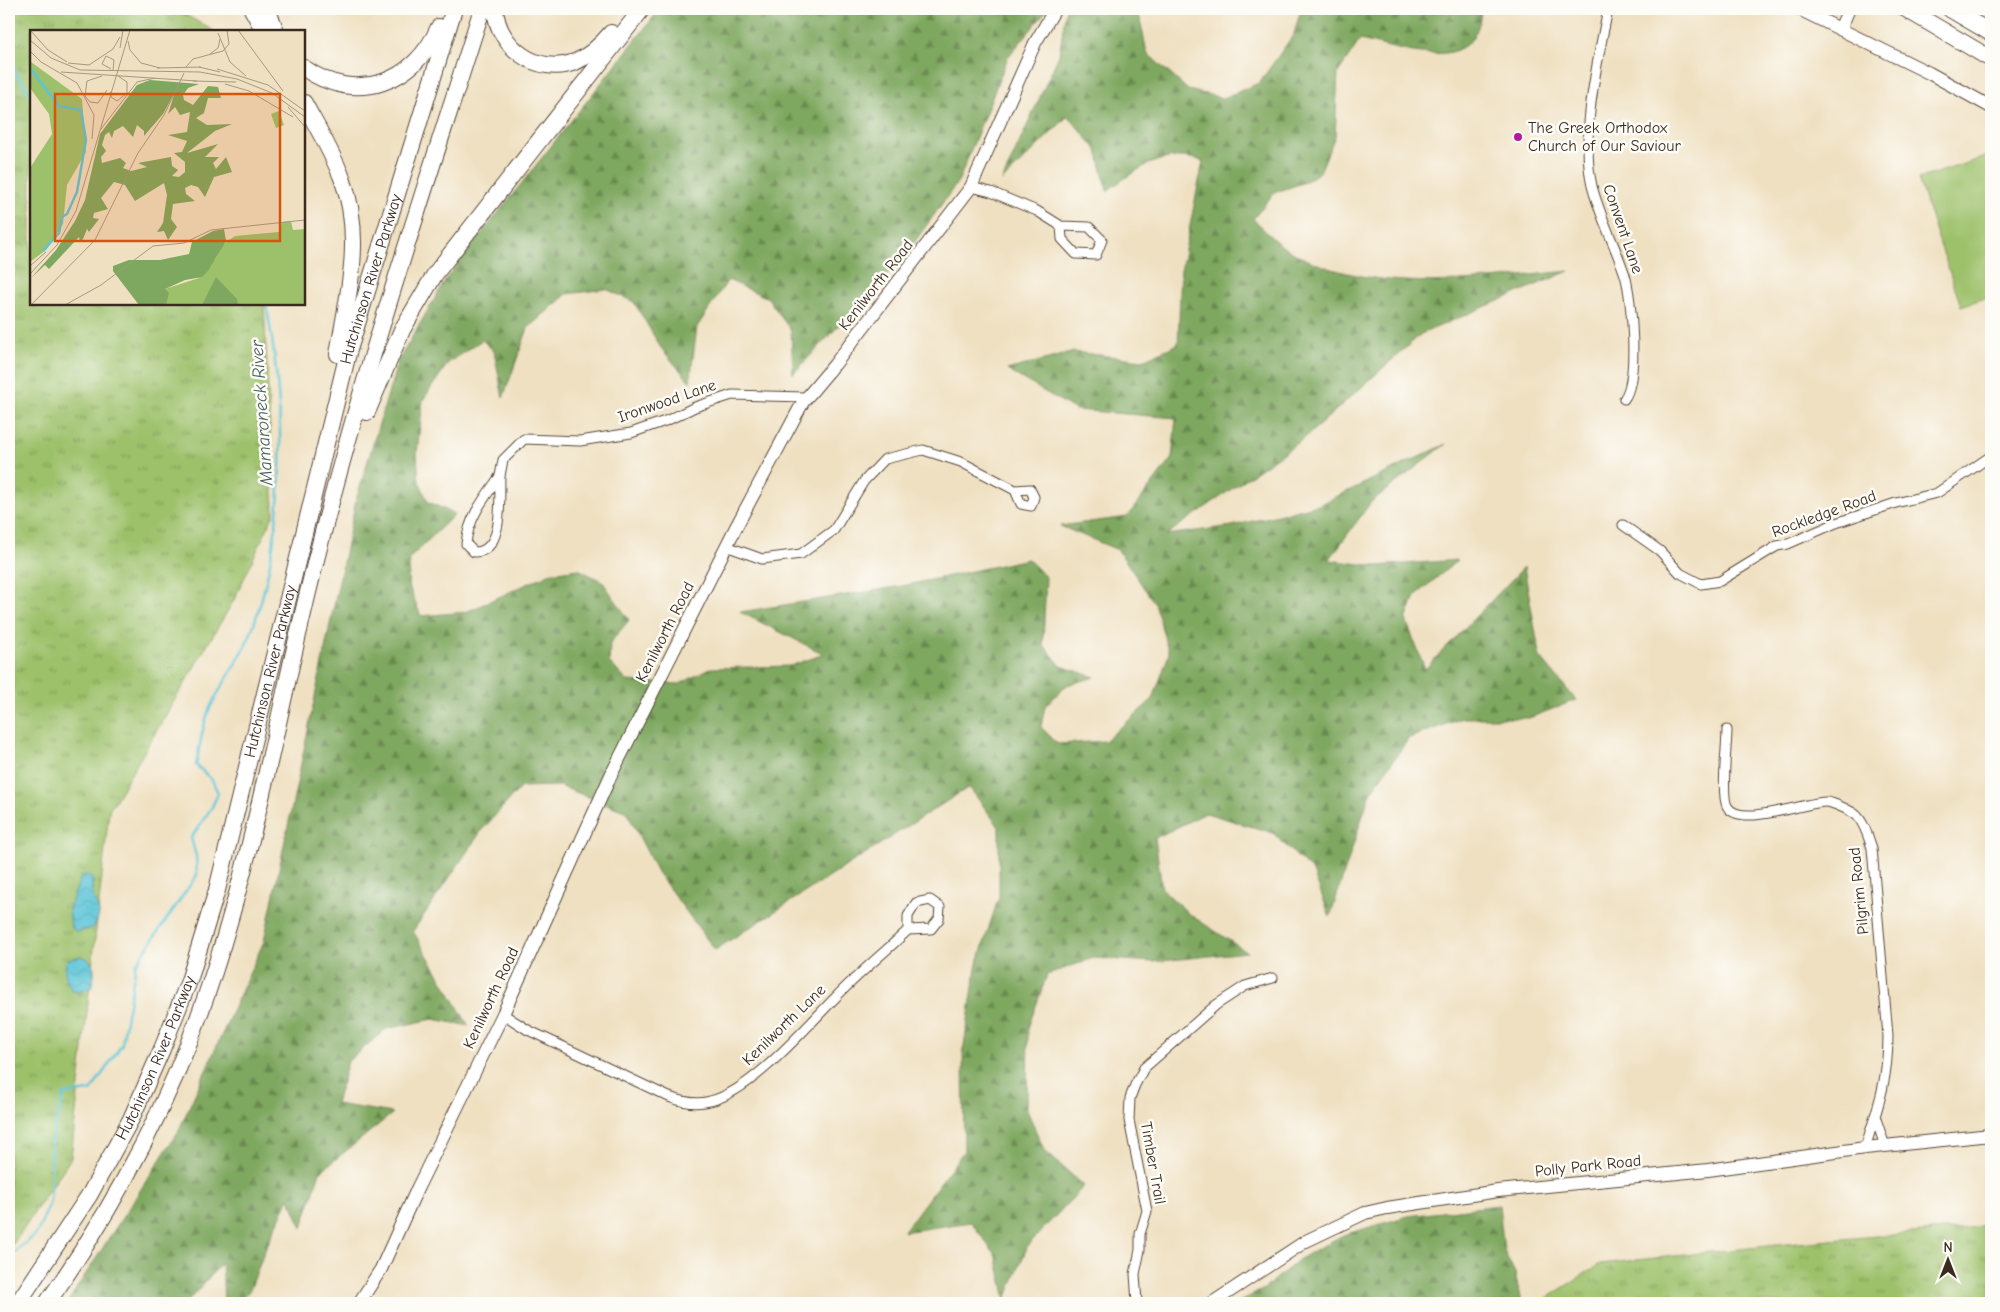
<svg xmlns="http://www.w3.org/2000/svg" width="2000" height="1312" viewBox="0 0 2000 1312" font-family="'Comic Neue',sans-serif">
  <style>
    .grass { fill: url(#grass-tufts); stroke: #6c7644 }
    .forest { fill: url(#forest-firs); stroke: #5c683e }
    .pitch { fill: #9dc16b; stroke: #6c7644 }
    .water { fill: url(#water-waves); stroke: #4c787b }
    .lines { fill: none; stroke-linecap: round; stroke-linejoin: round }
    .stream { stroke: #5cc5d8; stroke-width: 2.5 }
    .street-casing { stroke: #564536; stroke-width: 11 }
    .secondary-casing { stroke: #564536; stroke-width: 14 }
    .highway-casing { stroke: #564536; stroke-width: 18 }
    .street { stroke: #fff; stroke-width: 9 }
    .secondary { stroke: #fff; stroke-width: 12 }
    .highway { stroke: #fff; stroke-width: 16 }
    .poi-dot { fill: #b5179e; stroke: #fdfcf7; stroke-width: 2 }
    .labels { text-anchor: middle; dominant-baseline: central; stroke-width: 5; stroke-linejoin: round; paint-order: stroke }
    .poi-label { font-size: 16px; fill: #3b2a1e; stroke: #fdfcf7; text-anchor: start }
    .street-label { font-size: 16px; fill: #3b2a1e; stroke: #fdfcf7 }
    .water-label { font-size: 18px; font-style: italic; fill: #47605f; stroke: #fdfcf7 }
    .inset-river { fill: none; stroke: #5cc5d8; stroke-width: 2.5 }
    .inset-road { fill: none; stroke: #a79780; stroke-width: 1 }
    .view { fill: #d7540e; fill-opacity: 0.15; stroke: #d7540e; stroke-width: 2.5 }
    .inset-edge { fill: none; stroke: #3b2a1e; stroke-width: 2.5 }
  </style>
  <defs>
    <pattern id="grass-tufts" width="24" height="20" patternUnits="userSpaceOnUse" patternTransform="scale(1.25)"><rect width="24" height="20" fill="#9dc16b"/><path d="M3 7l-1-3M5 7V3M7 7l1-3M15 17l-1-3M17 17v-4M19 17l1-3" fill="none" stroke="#819d57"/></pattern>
    <pattern id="forest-firs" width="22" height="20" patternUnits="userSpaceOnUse" patternTransform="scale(1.25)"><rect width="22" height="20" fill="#7ea75f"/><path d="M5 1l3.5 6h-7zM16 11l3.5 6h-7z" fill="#68884e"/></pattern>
    <pattern id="water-waves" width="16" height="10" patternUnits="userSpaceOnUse" patternTransform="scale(1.25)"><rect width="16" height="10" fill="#5cc5d8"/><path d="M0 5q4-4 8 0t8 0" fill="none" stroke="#51a9b9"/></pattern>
  </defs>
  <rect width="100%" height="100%" fill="#fdfcf7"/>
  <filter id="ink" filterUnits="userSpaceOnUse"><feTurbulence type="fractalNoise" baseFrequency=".02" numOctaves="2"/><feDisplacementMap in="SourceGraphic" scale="10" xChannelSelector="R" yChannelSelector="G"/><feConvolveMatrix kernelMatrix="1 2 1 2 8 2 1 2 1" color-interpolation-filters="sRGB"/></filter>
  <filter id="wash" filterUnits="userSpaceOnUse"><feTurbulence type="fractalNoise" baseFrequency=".0096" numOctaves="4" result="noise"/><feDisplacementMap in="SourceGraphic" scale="20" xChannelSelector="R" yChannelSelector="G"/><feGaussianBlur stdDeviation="1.12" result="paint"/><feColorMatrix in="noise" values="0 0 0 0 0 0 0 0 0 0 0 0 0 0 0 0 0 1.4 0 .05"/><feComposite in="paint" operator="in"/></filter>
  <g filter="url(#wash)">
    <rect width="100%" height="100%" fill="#efe0c1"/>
    <g class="grass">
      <polygon points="9,9 175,9 214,31 31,31 31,304 264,304 274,514 234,600 109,811 71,1158 9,1250"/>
      <polygon points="1991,1221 1991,1303 1539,1303 1600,1264 1786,1244 1989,1226"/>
    </g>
    <g class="forest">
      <path d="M660,9H1048L1008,57L959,180L904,257L793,374L791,331L768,298L728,280L697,327L690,382L661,348L634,302L606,289L567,294L528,328L503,398L494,351L482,340L448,363L423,400L417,454L419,481L428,502L455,514L410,558L408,584L421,616L466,612L551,573L578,569L602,581L629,620L610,643L609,662L627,681L680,684L710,668L790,666L824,654L740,612L902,586L1028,559L1046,577L1043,644L1061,666L1095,677L1067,685L1045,706L1041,727L1058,744L1105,741L1153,699L1169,654L1155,604L1118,550L1060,526L1127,517L1172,458L1176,418L1076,410L1007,370L1074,352L1143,360L1178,344L1181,270L1203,161C1164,148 1137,169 1107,191L1097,150L1068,116L1002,181L1059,55L1066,9H1140L1139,14L1147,53L1188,90L1223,98L1259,83L1294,34L1301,9H1481C1478,78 1402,49 1360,40L1338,73L1335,136L1320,172L1305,182L1274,193L1253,219C1264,229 1276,244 1290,251C1371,297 1480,280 1569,271L1421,334L1307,436L1166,535L1232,526L1319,505L1446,444L1371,502L1329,560L1376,566L1458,560L1415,596L1406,620L1425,669L1524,567L1540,657L1576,700L1529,718H1463L1409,738L1370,793L1330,917L1313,872L1273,833L1206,813L1155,838L1162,889L1189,914L1247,952L1153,962L1093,958L1047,975L1028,1028L1027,1110L1044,1150L1084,1186L1028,1245L1006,1299L996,1256L971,1222L903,1232L964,1151L963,1052L976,968L999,896V827L969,787L715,950L657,872L627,812L560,786L521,787L482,830L413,931L469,1026L433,1019L386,1029L348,1061L336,1104L393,1113L320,1172L302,1228L289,1198L265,1250L250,1290L238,1303H224L222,1263L186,1303H67L178,1132L264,941L356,500L398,361L448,276Z"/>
      <polygon points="1499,1205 1504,1251 1515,1273 1521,1303 1237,1303 1264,1289 1301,1258 1343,1235 1408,1216"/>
    </g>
    <polygon class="pitch" points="1991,155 1991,296 1961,306 1918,179"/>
    <g class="water">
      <path d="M88,875L92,878C93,882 92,886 92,890C94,909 106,908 93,928L77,932L71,927L69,909L81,876Z"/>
      <path d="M81,956C97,961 95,973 92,987L80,992L72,991C66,981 63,972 67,960Z"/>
    </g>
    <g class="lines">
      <g class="stream">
        <polyline points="9,62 31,96"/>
        <path d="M9,1257L37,1233L49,1205L51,1193V1140L64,1094L91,1091L122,1044L136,964L197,875L196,856L191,838L212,807L218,793L212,780L196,765C200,748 202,726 209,710C222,682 242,659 252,630C288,528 286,408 266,304"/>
      </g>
    </g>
  </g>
  <g filter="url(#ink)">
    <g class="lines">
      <defs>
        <g id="street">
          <path d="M1608,9C1598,60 1580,134 1592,186C1600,217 1615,245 1625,275C1632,299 1639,380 1624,399"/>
          <polyline points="971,187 991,192 1037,211 1061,226 1089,227 1102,240 1096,255 1076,254 1062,239 1061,226"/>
          <polyline points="500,476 503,460 524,439 580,441 631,433 668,420 695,407 732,395 806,397"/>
          <path d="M500,476C499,497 505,553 474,552L466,544C468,518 485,497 500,476Z"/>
          <polyline points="1623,525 1660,551 1680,573 1701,584 1720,581 1777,546 1788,544 1836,523 1896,503 1937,493 1991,456"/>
          <polyline points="726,546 762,559 801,554 834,530 864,481 885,459 923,450 961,462 1015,490 1030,489 1034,497 1031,506 1021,504 1015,490"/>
          <path d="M1727,730C1727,746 1721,794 1727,806C1739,829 1807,801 1827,802C1834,803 1849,810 1855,814C1864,821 1868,837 1872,848L1888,1036C1888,1081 1878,1107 1865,1148"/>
          <path d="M503,1014L528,1030L669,1097C682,1102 696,1105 710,1101C751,1092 806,1027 835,998C858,974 884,953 908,930V916L916,903L930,900L940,907L939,919L931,929L908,930"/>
          <polyline points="1875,1116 1885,1146"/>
          <polyline points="1137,1303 1135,1274 1140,1250 1140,1234 1147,1211 1129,1120 1130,1098 1135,1085 1144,1068 1216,1005 1245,986 1273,978"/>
        </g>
        <g id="secondary">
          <polyline points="1799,9 1929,73 1991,107"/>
          <polyline points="1840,29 1849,9"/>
          <polyline points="359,1303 381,1269 418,1187 503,1014 611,775 736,527 803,402 835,364 971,187 1035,43 1055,9"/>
          <polyline points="1212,1303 1306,1241 1365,1213 1387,1208 1498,1191 1708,1170 1865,1148 1991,1135"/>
        </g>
        <g id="highway">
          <polyline points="252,9 264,31"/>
          <polyline points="267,9 276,31"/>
          <path d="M495,9C498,48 538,76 575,62C590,56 601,45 611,33"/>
          <polyline points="1906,9 1991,59"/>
          <polyline points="1950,9 1991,33"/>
          <path d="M304,68C356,105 415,83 439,27"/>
          <path d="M304,103C317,127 332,152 342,178C364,236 348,295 338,354"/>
          <polyline points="367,412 402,330 435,274 642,9"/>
          <path id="s1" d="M18,1303L90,1194L131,1119L162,1049L189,981L217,890L348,353L454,9"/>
          <path d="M47,1303C118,1203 177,1089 214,972C259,832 283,686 320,544C366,363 426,186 482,9"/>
        </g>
      </defs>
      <use href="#street" class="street-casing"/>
      <use href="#secondary" class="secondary-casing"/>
      <use href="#highway" class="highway-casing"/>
      <use href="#street" class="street"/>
      <use href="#secondary" class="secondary"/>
      <use href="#highway" class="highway"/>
    </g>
  </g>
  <circle class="poi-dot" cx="1518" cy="137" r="5"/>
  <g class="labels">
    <g class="poi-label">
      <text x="1528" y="128">The Greek Orthodox<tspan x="1528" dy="18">Church of Our Saviour</tspan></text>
    </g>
    <g class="street-label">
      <text transform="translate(1623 229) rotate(71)">Convent Lane</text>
      <text stroke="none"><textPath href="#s1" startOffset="1091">Hutchinson River Parkway</textPath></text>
      <text transform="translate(876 285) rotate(-52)">Kenilworth Road</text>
      <text transform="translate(667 401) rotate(-19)">Ironwood Lane</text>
      <text transform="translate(1824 514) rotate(-20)">Rockledge Road</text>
      <text transform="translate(665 632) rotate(-63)">Kenilworth Road</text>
      <text stroke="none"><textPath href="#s1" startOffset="686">Hutchinson River Parkway</textPath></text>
      <text transform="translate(1859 891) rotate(-96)">Pilgrim Road</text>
      <text transform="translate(491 998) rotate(-65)">Kenilworth Road</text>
      <text transform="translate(784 1025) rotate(-44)">Kenilworth Lane</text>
      <text stroke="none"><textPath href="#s1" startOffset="282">Hutchinson River Parkway</textPath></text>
      <text transform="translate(1153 1163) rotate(80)">Timber Trail</text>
      <text transform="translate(1588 1166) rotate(-6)">Polly Park Road</text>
    </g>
    <g class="water-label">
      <text transform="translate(262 413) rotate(-94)">Mamaroneck River</text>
    </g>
  </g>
  <g transform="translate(30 30)">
    <rect width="275" height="275" fill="#efe0c1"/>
    <path d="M1,32L52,69L56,122L37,155L33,194L16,220L0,232V138L22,104L19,84L0,58ZM261,191L263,200L275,199V275H136L135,259L169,248L186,228L192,215L205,206L249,202L252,192Z" fill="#9dc16b"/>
    <path d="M120,50L169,54L158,58L153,65L154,70L163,75L178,56L188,57L191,68H178L174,83L166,88L177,95L202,94L185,101L157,123L188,114L175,127H189L183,133L186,139L196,127L202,142L184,147L175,167L168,157L161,155L155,158L156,164L165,171L143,174L141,189L147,197L138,210L134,201L127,202L133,193L137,165L134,153L105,171L95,155L84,152L71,168L78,179L64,183L63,188L69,189L59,202L57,199L53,209L50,212L49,207L19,239L15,235L1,248L26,220L45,191L55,170L70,104L107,55ZM145,62L138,84L145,77L150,85L160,82L157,102L138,105L157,111L152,122L144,123L155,132V142L149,147L142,146L148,140L142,136L141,127L108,133L117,137L101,141L93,138L96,133L90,128L72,133L71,127L76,121L72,115L75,105L79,102L82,108L84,101L93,96L103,107L107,95L114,101V106L133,84ZM194,199L196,211L178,241L172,247L155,250L135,259L139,263L136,275H109L83,241V236L99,230H130L159,224L162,212L183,201ZM186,247L207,269L208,275H172Z" fill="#7ea75f" fill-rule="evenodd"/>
    <path d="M249,81L254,95L246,98L241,84Z" fill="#9dc16b"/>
    <path class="inset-river" d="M0,38L29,76L51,80L56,110L47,162L37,184L32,187L29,203L13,221"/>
    <path class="inset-road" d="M0,0L18,20L37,32M208,0L253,61M188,3L200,32L216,46M0,10L21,28L50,40L170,42L207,49L242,63L275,87M98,11L100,20L111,33L130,38M90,18L93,0M0,21L11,32L47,53L64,85L62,109M180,24L188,18L190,9M38,33L59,35L83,19L90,7M156,37L163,29L193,21L199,14L197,0M169,37L190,42M127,38L171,37M81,39L72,34L76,26L84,30L83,41M187,39L238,55L275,81M31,42L167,51M72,46L57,51L55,66L60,72L68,73L77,60M163,51L206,52M195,54L219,61L263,87M81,61V67L87,71L97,63V52L88,46M258,77L275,97M71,99L107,52L125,48M0,236L16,222M0,244L27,215L46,181L100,0M1,275L65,210L108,123L134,85L154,43M35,275L71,255L123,216L154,213L181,200L275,190"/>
    <path class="view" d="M25,64H250V211H25Z"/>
    <rect width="275" height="275" class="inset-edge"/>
  </g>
  <rect width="2000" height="1312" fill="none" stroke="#fdfcf7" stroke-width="30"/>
  <g transform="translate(1948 1260)" stroke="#fdfcf7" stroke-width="4" paint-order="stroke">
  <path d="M0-4L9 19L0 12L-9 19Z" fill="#3b2a1e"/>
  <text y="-8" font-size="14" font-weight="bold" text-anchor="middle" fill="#3b2a1e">N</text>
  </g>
</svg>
